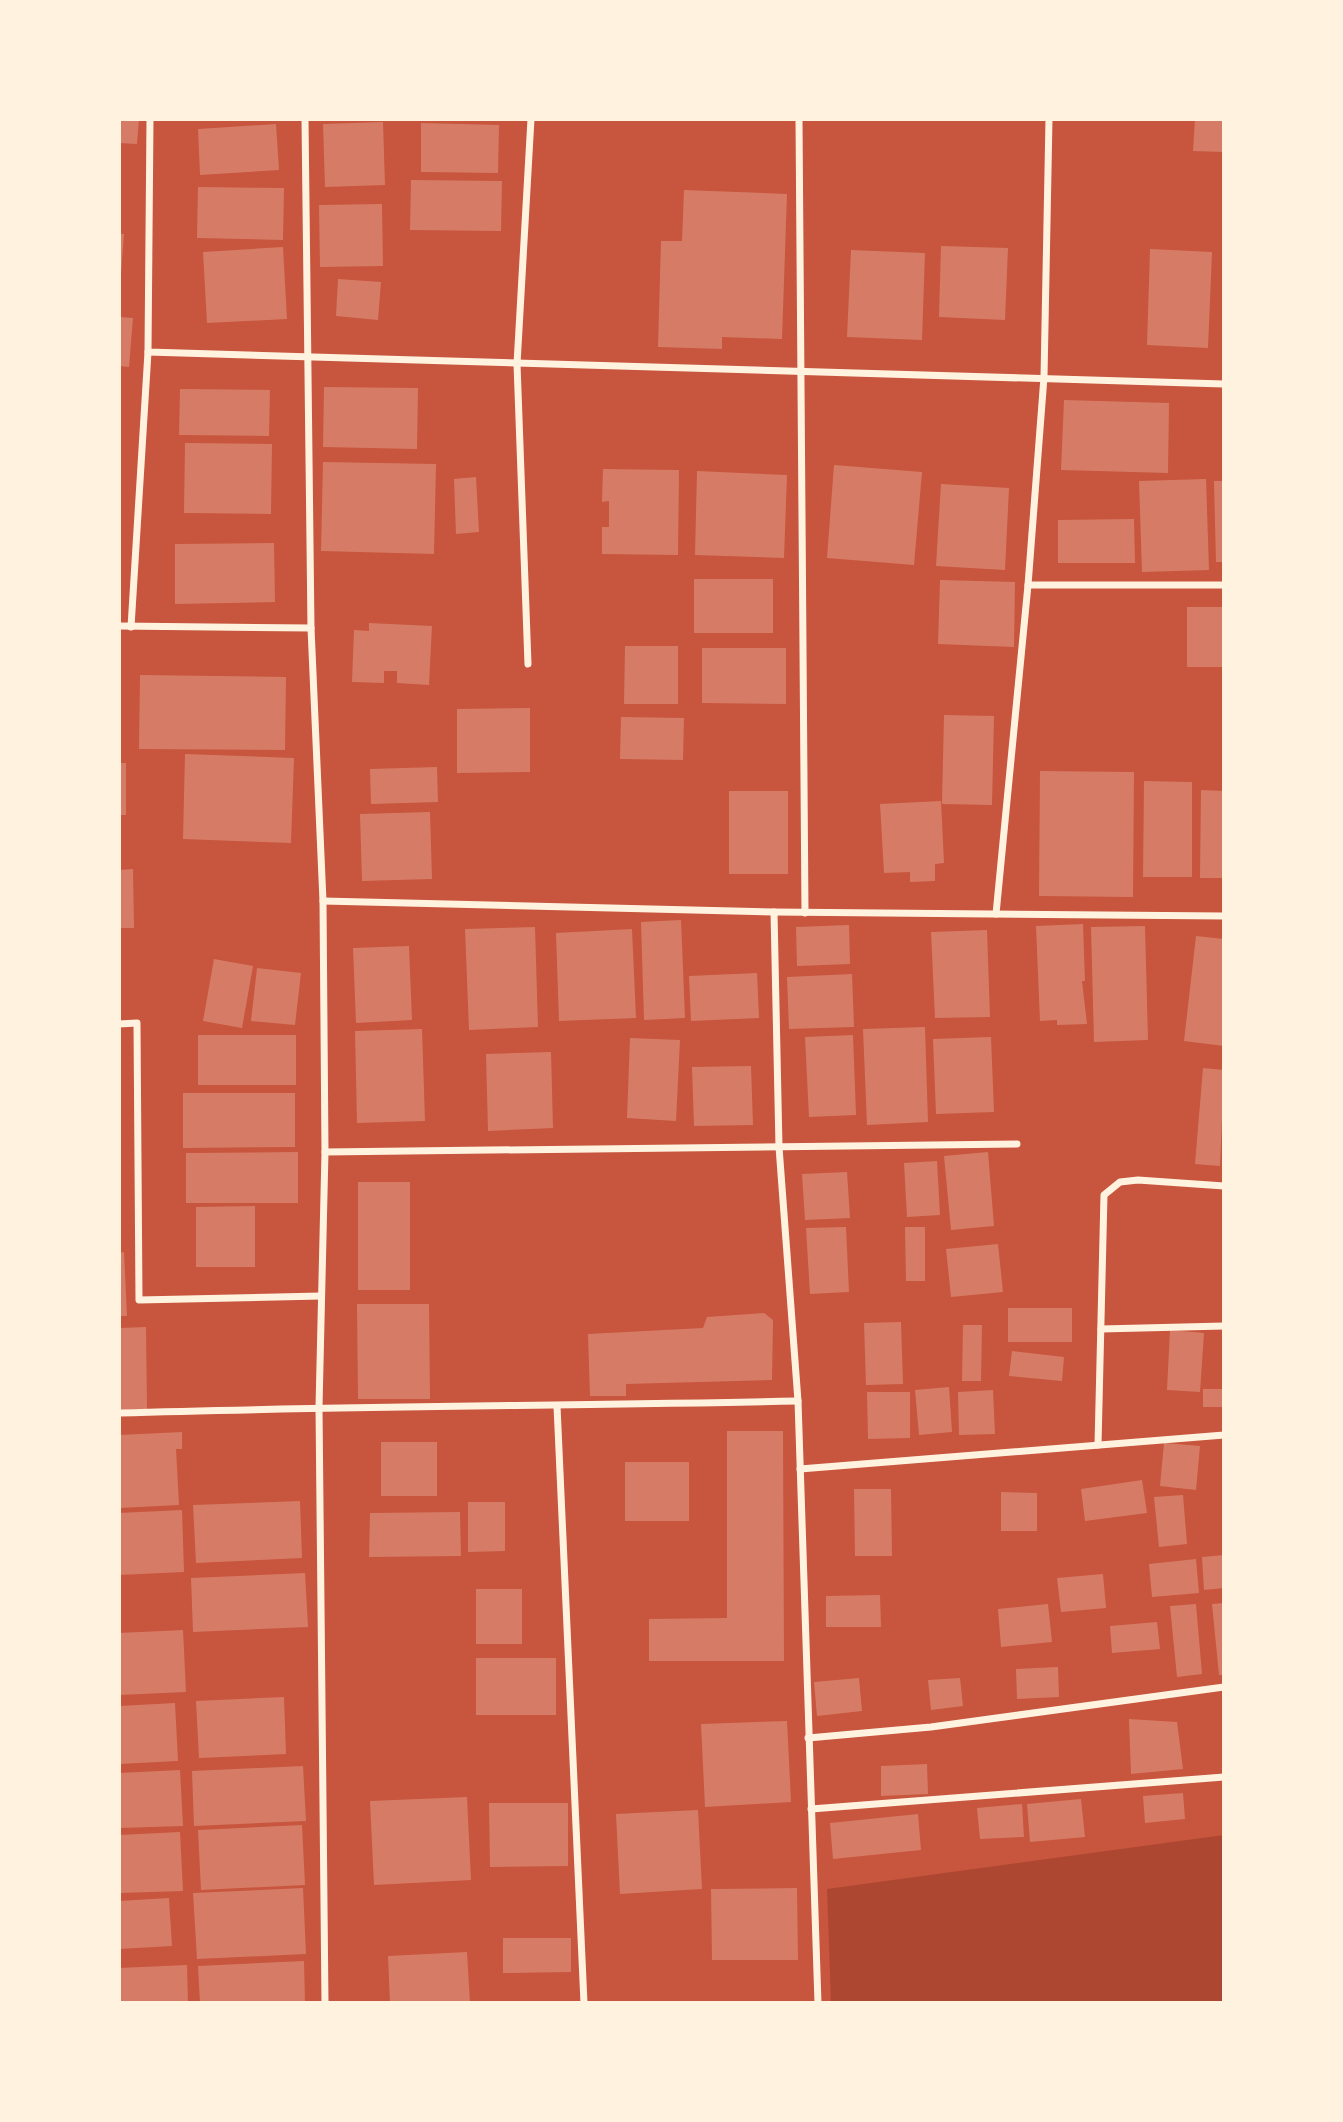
<svg xmlns="http://www.w3.org/2000/svg" width="1343" height="2122" viewBox="0 0 1343 2122" font-family="'Fira Sans',sans-serif">
  <style>
    .green { fill: #ae4732 }
    .building { fill: #d67c66 }
    .lines { fill: none; stroke-linecap: round; stroke-linejoin: round }
    .minor { stroke: #fff3e0; stroke-width: 7 }
  </style>
  <rect width="100%" height="100%" fill="#c8553d"/>
  <polygon class="green" points="1224,1835 1224,2003 831,2003 827,1889"/>
  <g class="building">
    <polygon points="119,119 139,119 137,144 119,143"/>
    <polygon points="1195,119 1224,119 1224,152 1193,151"/>
    <polygon points="383,122 385,185 325,187 323,124"/>
    <polygon points="421,123 499,125 498,173 421,172"/>
    <polygon points="276,124 279,170 200,175 198,129"/>
    <polygon points="411,180 502,181 501,231 410,230"/>
    <polygon points="198,187 284,188 283,240 197,238"/>
    <polygon points="684,190 787,194 782,339 722,337 722,349 658,347 661,241 682,241"/>
    <polygon points="382,204 383,266 320,267 319,205"/>
    <polygon points="119,234 124,234 121,274 119,273"/>
    <polygon points="941,246 1008,248 1005,320 939,317"/>
    <polygon points="283,247 287,319 207,323 203,252"/>
    <polygon points="1150,249 1212,252 1208,348 1147,345"/>
    <polygon points="851,250 925,253 922,340 847,337"/>
    <polygon points="338,279 381,282 378,320 336,316"/>
    <polygon points="119,317 133,318 129,367 119,366"/>
    <polygon points="324,387 418,388 417,449 323,447"/>
    <polygon points="180,389 270,390 269,436 179,435"/>
    <polygon points="1064,400 1169,403 1168,473 1061,470"/>
    <polygon points="185,443 272,444 271,514 184,513"/>
    <polygon points="323,462 436,464 434,554 321,551"/>
    <polygon points="834,465 922,472 914,565 827,558"/>
    <polygon points="603,469 679,470 678,555 602,554 602,527 609,527 609,501 602,502"/>
    <polygon points="697,471 787,475 784,558 695,555"/>
    <polygon points="476,477 479,532 456,534 454,479"/>
    <polygon points="1206,479 1209,570 1142,572 1139,481"/>
    <polygon points="1214,481 1224,481 1224,562 1216,562"/>
    <polygon points="941,484 1009,488 1005,570 936,566"/>
    <polygon points="1134,519 1135,563 1058,563 1058,520"/>
    <polygon points="274,543 275,602 175,604 175,544"/>
    <rect x="694" y="579" width="79" height="54"/>
    <polygon points="940,580 1015,582 1014,647 938,644"/>
    <polygon points="1187,607 1223,607 1222,667 1187,667"/>
    <polygon points="369,623 432,626 429,685 397,683 397,671 384,671 384,683 352,682 354,630 369,631"/>
    <polygon points="625,646 678,646 678,704 624,704"/>
    <polygon points="702,648 786,648 786,704 702,703"/>
    <polygon points="140,675 286,677 285,750 139,749"/>
    <polygon points="530,708 530,772 457,773 457,709"/>
    <polygon points="944,715 994,716 992,805 942,804"/>
    <polygon points="621,717 684,718 683,760 620,759"/>
    <polygon points="185,754 294,758 291,843 183,839"/>
    <rect x="119" y="763" width="7" height="52"/>
    <polygon points="437,767 438,802 371,804 370,769"/>
    <polygon points="1040,771 1134,772 1133,897 1039,896"/>
    <polygon points="1144,781 1192,782 1192,877 1143,877"/>
    <polygon points="1201,790 1224,791 1224,878 1200,878"/>
    <rect x="729" y="791" width="59" height="83"/>
    <polygon points="941,801 944,863 935,864 935,881 910,882 910,872 884,873 880,804"/>
    <polygon points="430,812 432,879 362,881 360,814"/>
    <polygon points="133,869 134,928 119,928 119,870"/>
    <polygon points="681,920 685,1018 644,1020 641,922"/>
    <polygon points="1083,924 1085,981 1082,981 1087,1024 1057,1025 1057,1020 1040,1021 1036,926"/>
    <polygon points="849,925 850,964 797,966 796,927"/>
    <polygon points="1145,926 1148,1040 1094,1042 1091,927"/>
    <polygon points="535,927 538,1027 469,1030 465,929"/>
    <polygon points="632,929 636,1018 559,1021 556,933"/>
    <polygon points="987,930 990,1017 935,1018 931,932"/>
    <polygon points="1196,936 1224,939 1224,1046 1184,1041"/>
    <polygon points="409,946 412,1020 356,1023 353,948"/>
    <polygon points="214,959 253,966 242,1028 203,1021"/>
    <polygon points="257,968 301,973 295,1025 251,1021"/>
    <polygon points="757,973 759,1018 691,1021 689,976"/>
    <polygon points="852,974 854,1027 789,1029 787,977"/>
    <polygon points="925,1027 928,1122 867,1125 863,1029"/>
    <polygon points="422,1029 425,1121 357,1123 355,1031"/>
    <rect x="198" y="1035" width="98" height="50"/>
    <polygon points="853,1035 856,1115 809,1117 805,1037"/>
    <polygon points="991,1037 994,1112 936,1114 933,1039"/>
    <polygon points="630,1038 680,1040 676,1121 627,1118"/>
    <polygon points="551,1052 553,1128 488,1131 486,1054"/>
    <polygon points="751,1066 753,1125 694,1126 692,1067"/>
    <polygon points="1203,1068 1224,1070 1220,1166 1195,1164"/>
    <polygon points="183,1093 295,1093 295,1147 183,1148"/>
    <polygon points="298,1152 298,1203 186,1203 186,1153"/>
    <polygon points="988,1152 994,1226 951,1230 944,1156"/>
    <polygon points="937,1161 940,1215 907,1217 904,1163"/>
    <polygon points="847,1172 850,1218 805,1220 802,1174"/>
    <rect x="358" y="1182" width="52" height="108"/>
    <polygon points="255,1206 255,1267 196,1267 196,1207"/>
    <polygon points="846,1227 849,1292 810,1294 806,1228"/>
    <polygon points="905,1227 925,1227 925,1281 906,1281"/>
    <polygon points="998,1244 1003,1292 951,1297 946,1249"/>
    <polygon points="124,1252 127,1316 119,1316 119,1253"/>
    <polygon points="357,1304 429,1304 430,1399 358,1399"/>
    <rect x="1008" y="1308" width="64" height="34"/>
    <polygon points="764,1313 773,1320 772,1380 626,1384 626,1396 590,1396 588,1334 703,1328 707,1317"/>
    <polygon points="901,1322 903,1384 866,1385 864,1323"/>
    <polygon points="963,1325 982,1325 981,1381 962,1381"/>
    <polygon points="146,1327 147,1409 119,1410 119,1328"/>
    <polygon points="1170,1330 1204,1333 1200,1392 1167,1390"/>
    <polygon points="1012,1351 1064,1357 1062,1381 1009,1376"/>
    <polygon points="949,1387 952,1432 919,1435 915,1390"/>
    <rect x="1203" y="1389" width="21" height="18"/>
    <polygon points="993,1390 995,1434 959,1435 958,1392"/>
    <polygon points="867,1392 910,1392 910,1438 868,1439"/>
    <polygon points="727,1431 783,1431 784,1661 649,1661 649,1619 727,1618"/>
    <polygon points="182,1432 182,1449 176,1449 179,1505 119,1508 119,1435"/>
    <rect x="381" y="1442" width="56" height="54"/>
    <polygon points="1164,1443 1200,1446 1196,1490 1160,1486"/>
    <rect x="625" y="1462" width="64" height="59"/>
    <polygon points="1142,1480 1147,1513 1085,1521 1081,1489"/>
    <polygon points="854,1489 891,1489 892,1556 855,1556"/>
    <polygon points="1001,1492 1037,1493 1037,1531 1001,1531"/>
    <polygon points="1183,1495 1187,1544 1159,1547 1154,1497"/>
    <polygon points="300,1501 302,1558 196,1563 193,1505"/>
    <polygon points="468,1502 505,1502 505,1551 468,1552"/>
    <polygon points="182,1510 184,1572 119,1575 119,1513"/>
    <polygon points="460,1512 461,1556 369,1557 370,1513"/>
    <polygon points="1224,1555 1224,1588 1204,1590 1202,1557"/>
    <polygon points="1196,1559 1199,1593 1152,1597 1149,1564"/>
    <polygon points="305,1573 308,1627 193,1632 191,1578"/>
    <polygon points="1103,1574 1106,1608 1061,1612 1057,1578"/>
    <rect x="476" y="1589" width="46" height="55"/>
    <polygon points="880,1595 881,1627 826,1627 826,1596"/>
    <polygon points="1224,1603 1224,1675 1219,1675 1212,1604"/>
    <polygon points="1048,1604 1052,1642 1001,1647 998,1609"/>
    <polygon points="1196,1604 1202,1674 1177,1677 1170,1606"/>
    <polygon points="1157,1622 1160,1649 1112,1653 1110,1626"/>
    <polygon points="183,1630 186,1692 119,1695 119,1633"/>
    <rect x="476" y="1658" width="80" height="57"/>
    <polygon points="1058,1667 1059,1697 1017,1699 1016,1669"/>
    <polygon points="859,1678 862,1711 817,1716 814,1682"/>
    <polygon points="960,1678 963,1706 931,1710 928,1680"/>
    <polygon points="284,1697 286,1754 199,1758 196,1701"/>
    <polygon points="175,1703 178,1761 119,1764 119,1706"/>
    <polygon points="1129,1719 1177,1722 1183,1769 1131,1774"/>
    <polygon points="787,1721 791,1802 705,1807 701,1724"/>
    <polygon points="927,1764 928,1794 881,1796 881,1766"/>
    <polygon points="303,1766 306,1821 194,1826 192,1771"/>
    <polygon points="180,1770 183,1826 119,1828 119,1773"/>
    <polygon points="1183,1793 1185,1819 1145,1823 1143,1796"/>
    <polygon points="467,1797 471,1880 374,1885 370,1801"/>
    <polygon points="1081,1799 1085,1837 1030,1842 1027,1804"/>
    <polygon points="489,1803 568,1803 568,1866 490,1867"/>
    <polygon points="1022,1804 1024,1837 980,1839 977,1808"/>
    <polygon points="698,1810 702,1889 620,1894 616,1814"/>
    <polygon points="918,1814 921,1850 833,1859 830,1823"/>
    <polygon points="302,1825 305,1885 201,1890 198,1830"/>
    <polygon points="180,1832 183,1891 119,1893 119,1835"/>
    <polygon points="303,1888 306,1954 197,1959 193,1893"/>
    <polygon points="797,1888 798,1960 712,1960 711,1889"/>
    <polygon points="169,1898 172,1946 119,1949 119,1901"/>
    <polygon points="503,1938 571,1938 571,1972 503,1973"/>
    <polygon points="467,1952 470,2003 390,2003 388,1956"/>
    <polygon points="304,1961 305,2003 200,2003 198,1966"/>
    <polygon points="187,1965 188,2003 119,2003 119,1968"/>
  </g>
  <g class="lines">
    <g class="minor">
      <polyline points="150,119 148,352 1224,384"/>
      <polyline points="305,119 311,628 323,901 325,1152 319,1407 325,2003"/>
      <polyline points="799,119 805,913"/>
      <polyline points="1028,585 1224,585"/>
      <polyline points="119,626 311,628"/>
      <polyline points="131,627 148,352"/>
      <polyline points="528,664 517,364 531,119"/>
      <polyline points="323,901 774,912 1224,916"/>
      <polyline points="774,912 779,1147 798,1401 818,2003"/>
      <polyline points="996,914 1028,585 1044,377 1049,119"/>
      <polyline points="119,1024 137,1023 139,1300 321,1296"/>
      <polyline points="325,1152 1017,1144"/>
      <polyline points="1101,1329 1224,1326"/>
      <polyline points="557,1406 584,2003"/>
      <path d="M119,1413C345,1406 571,1406 798,1401"/>
      <polyline points="1098,1445 1104,1195 1120,1182 1138,1180 1224,1186"/>
      <polyline points="800,1469 1224,1435"/>
      <polyline points="808,1738 931,1727 1224,1687"/>
      <polyline points="811,1809 1224,1777"/>
    </g>
  </g>
  <rect width="1343" height="2122" fill="none" stroke="#fff3e0" stroke-width="242"/>
</svg>
